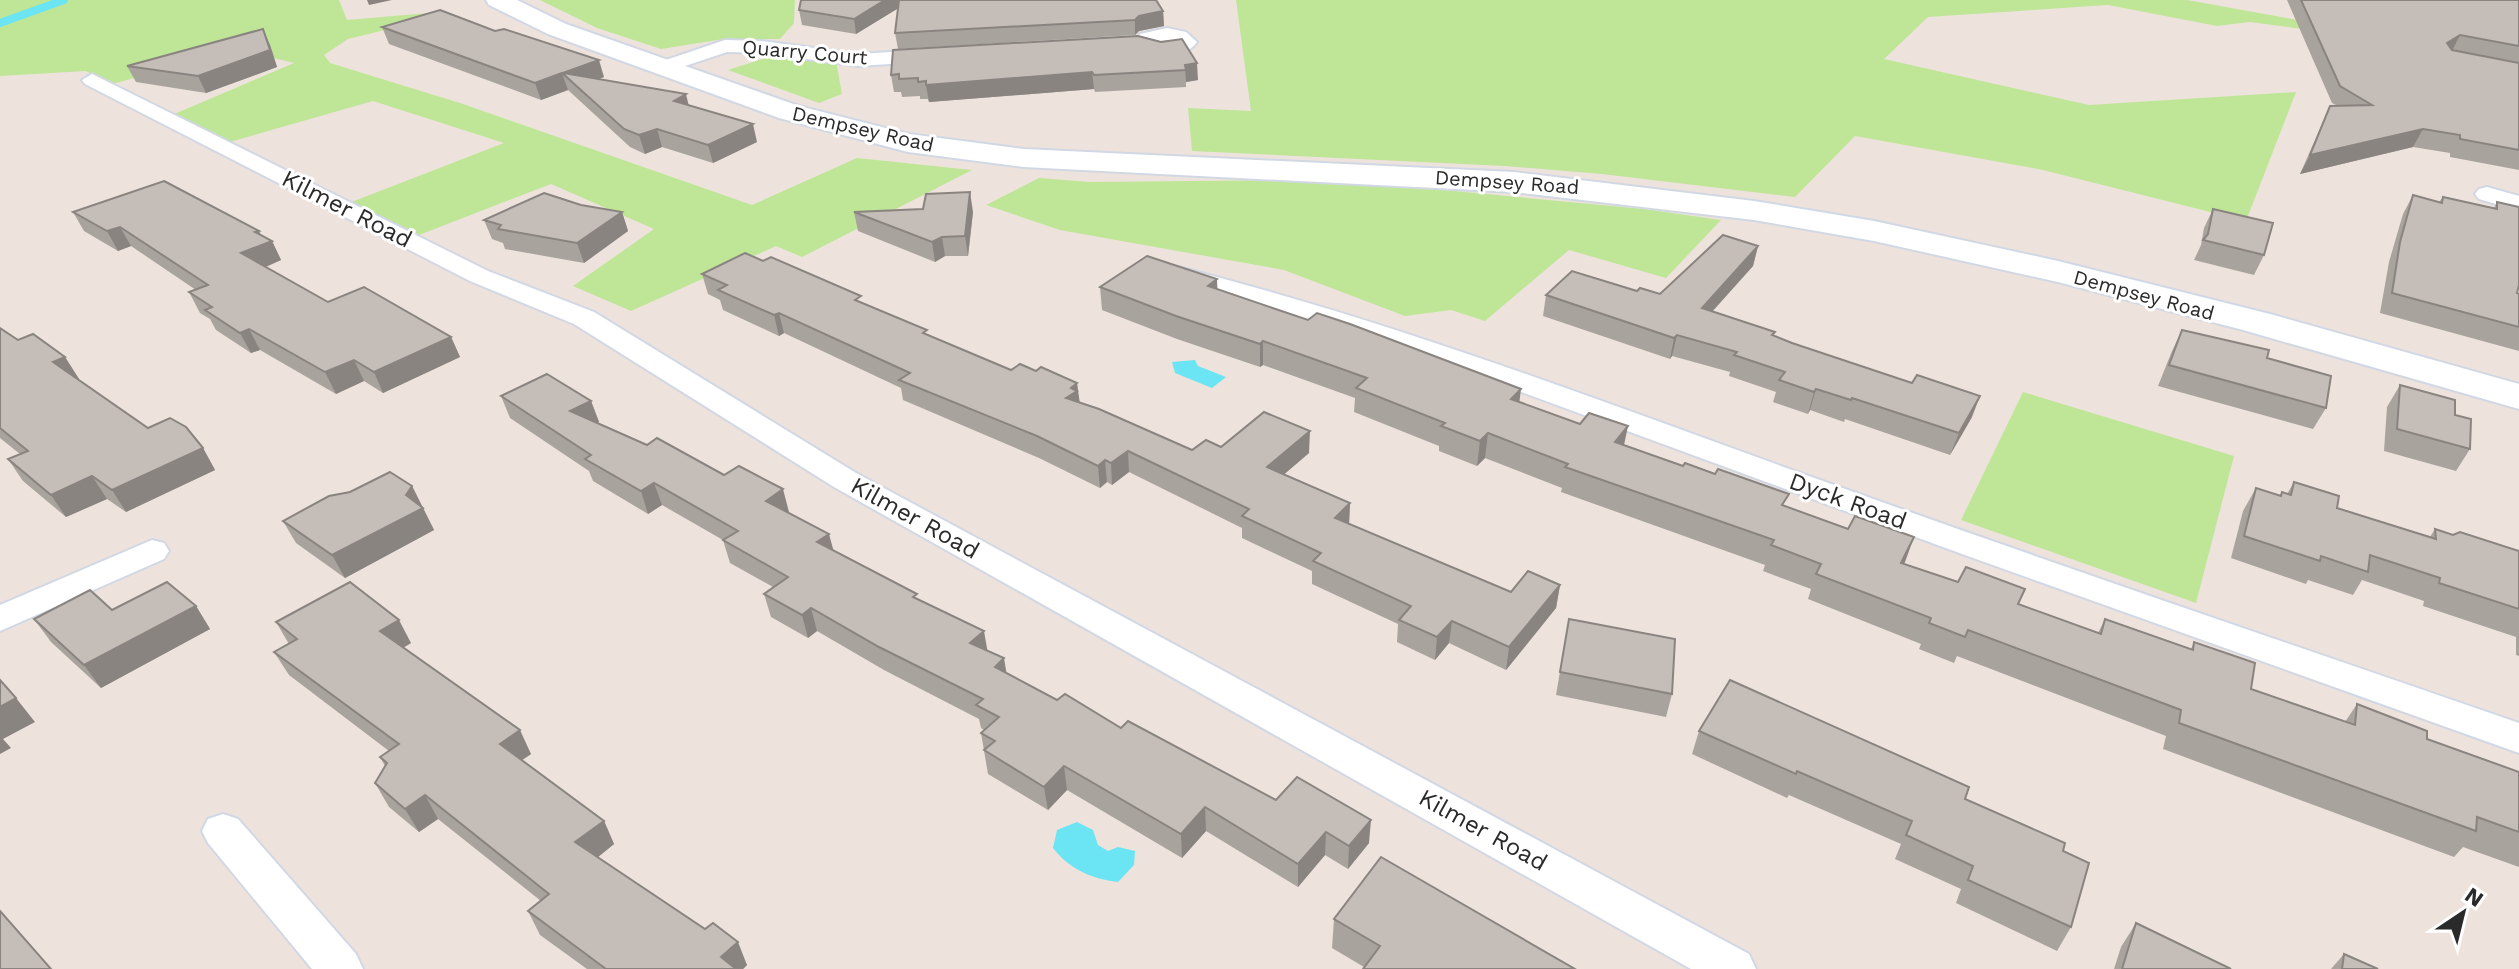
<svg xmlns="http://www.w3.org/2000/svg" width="2519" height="969" viewBox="0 0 2519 969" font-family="'Work Sans',sans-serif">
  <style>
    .green { fill: #bee696 }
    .water { fill: #6be5f3 }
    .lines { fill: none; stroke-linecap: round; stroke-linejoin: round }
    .stream { stroke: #6be5f3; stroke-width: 8 }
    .street-casing { stroke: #d1d8e4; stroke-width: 4 }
    .secondary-casing { stroke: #d1d8e4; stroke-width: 4 }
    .street { fill: #fff; fill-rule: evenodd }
    .secondary { fill: #fff; fill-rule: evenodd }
    .wall { fill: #a9a39e }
    .shaded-wall { fill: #8a8481 }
    .building { fill: #c5bdb8; stroke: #8a8481; stroke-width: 2 }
    .labels { text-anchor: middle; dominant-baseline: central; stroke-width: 6; stroke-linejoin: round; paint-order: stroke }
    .far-street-label { font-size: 20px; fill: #2a2a2a; stroke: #fff }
    .street-label { font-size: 24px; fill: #2a2a2a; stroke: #fff }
  </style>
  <rect width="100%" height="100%" fill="#ede3dc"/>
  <g class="green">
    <polygon points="0,0 339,0 347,20 428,13 430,19 348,39 324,55 330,63 463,104 752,205 857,158 972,170 802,257 776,246 631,311 573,286 654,229 551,184 419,235 349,203 504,143 373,101 230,142 172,115 294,63 237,49 109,85 86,71 0,76"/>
    <polygon points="540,0 795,0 794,23 780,39 724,39 661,49 597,28"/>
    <polygon points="1236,0 2187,0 2319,24 2317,31 2250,22 2217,26 2108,5 1928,17 1884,59 2089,105 2296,92 2246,221 2043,170 1855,136 1795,197 1602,174 1505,166 1192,151 1188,108 1251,111"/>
    <polygon points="772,56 836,61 842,94 819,103 728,70"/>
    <polygon points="1039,178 1090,182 1292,180 1454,191 1644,209 1721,220 1666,278 1569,250 1485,321 1451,310 1405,316 1284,270 1060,230 986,205"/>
    <polygon points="2023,392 2234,456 2196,603 1961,520"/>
  </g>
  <g class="water">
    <polygon points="1195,360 1198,366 1226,377 1212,388 1175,373 1172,362"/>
    <path d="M1077,822L1093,830L1098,845L1108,851L1118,847L1135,851L1134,865L1118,882C1092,879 1069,869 1053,848L1057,830Z"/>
  </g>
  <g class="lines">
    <polyline class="stream" points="0,23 64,0"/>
    <defs>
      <g id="street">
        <path d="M1167,28L1186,32L1197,42C1183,61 1149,62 1133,43L1140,34ZM1167,40L1176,42L1166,45L1154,42Z"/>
        <polygon points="725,40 762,41 859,54 937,49 947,55 937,61 859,66 762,53 727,52 661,74 651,68 654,64"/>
        <polygon points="92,74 488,271 594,312 856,473 1749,954 1756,969 1691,969 834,487 574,324 470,281 85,84 82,80"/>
        <polygon points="2487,187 2519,196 2519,211 2479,199 2475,194 2479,189"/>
        <path d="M1178,267C1393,321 1598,400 1806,475C2043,560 2281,641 2519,723V753L1962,554L1478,376L1324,324L1169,280L1165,275L1169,270Z"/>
        <polygon points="152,540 164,543 169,551 164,559 0,631 0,605"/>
        <polygon points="223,814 238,819 356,954 363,969 312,969 208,843 202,831 208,819"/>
      </g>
      <polygon id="secondary" points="486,0 517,0 566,24 799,106 909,134 1024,149 1514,172 1754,201 1874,221 2058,261 2270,314 2519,384 2519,409 2243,330 2058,282 1874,241 1754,220 1514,192 1024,167 908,152 779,118 548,34 489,5"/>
    </defs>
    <use href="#street" class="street-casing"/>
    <use href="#secondary" class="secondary-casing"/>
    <use href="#street" class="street"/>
    <use href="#secondary" class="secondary"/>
  </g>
  <g class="wall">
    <polygon points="801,0 1163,11 1164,26 1139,31 1135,35 898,49 895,33 898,8 856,34 802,25 799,10"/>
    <polygon points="2287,0 2519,0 2519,170 2450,157 2450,153 2413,147 2300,174 2330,106 2336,105 2332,103"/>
    <polygon points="382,27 604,77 599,79 689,105 757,142 713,163 662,147 645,154 630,147 568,90 541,100 389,44"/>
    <polygon points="1161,42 1198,80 1186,82 1186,87 1095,92 1094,89 929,102 928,99 920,99 920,96 902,97 901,92 894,92 891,75"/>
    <polygon points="270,45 277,67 206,93 136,82 127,66"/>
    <polygon points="2413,195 2439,202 2443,197 2494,208 2497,202 2517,293 2519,294 2519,351 2380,313 2389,262 2403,214"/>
    <polygon points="581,205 622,212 628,231 584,263 505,249 503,243 492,239 484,220"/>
    <polygon points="2213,209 2264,255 2254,275 2194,260 2201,245 2204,228"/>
    <polygon points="73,212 261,235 272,241 281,260 266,267 328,302 451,337 460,357 383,393 364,381 336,394 260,350 251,353 216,330 210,319 200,313 189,292 196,290 131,246 118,251 84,231"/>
    <polygon points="854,212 973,212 968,256 945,256 935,262 858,231"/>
    <polygon points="1758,246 1753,266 1713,311 1775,332 1773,336 1972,417 1950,455 1845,419 1844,422 1810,410 1808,414 1773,402 1776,392 1729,376 1730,372 1672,356 1670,359 1543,316 1546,295 1637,291 1660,294"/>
    <polygon points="702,274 863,303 928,335 1011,370 1036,371 1077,383 1079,403 1192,450 1221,447 1309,453 1284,474 1350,503 1349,524 1511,592 1560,585 1556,608 1506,670 1449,643 1435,660 1397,642 1398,624 1312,584 1312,571 1242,538 1242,528 1129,472 1112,485 1107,482 1100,488 1039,458 903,400 901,388 784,333 779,336 723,310 720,300 708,294"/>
    <polygon points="1217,279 1217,290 1519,402 1624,445 1785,506 1904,564 2098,633 2105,619 2191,649 2194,642 2251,689 2345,722 2357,704 2427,739 2519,772 2519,877 2519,867 2463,847 2454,857 2163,749 2166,736 1957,656 1954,663 1919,649 1921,644 1808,599 1811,589 1763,571 1765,565 1561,492 1562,488 1485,458 1477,466 1439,451 1439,446 1354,412 1355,398 1263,365 1260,367 1177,339 1102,310 1100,287"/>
    <polygon points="0,328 18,340 65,357 79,379 77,379 148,428 203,448 215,470 126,512 107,499 66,517 23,481 8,459 20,454 0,438"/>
    <polygon points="2182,330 2267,358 2326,408 2313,429 2158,386 2172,351"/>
    <polygon points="2400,385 2455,415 2470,449 2456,471 2384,451 2387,407"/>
    <polygon points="501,396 591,401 599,422 597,423 789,512 788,512 833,550 918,599 987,651 1006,673 1057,700 1121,728 1369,843 1348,869 1325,855 1298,887 1206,831 1182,858 1067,790 1048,810 988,774 981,733 984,730 981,728 979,719 884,670 817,631 808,638 771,617 764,594 773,587 730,563 723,540 662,505 648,514 593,481 589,471 510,418"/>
    <polygon points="2294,482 2337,508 2430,537 2435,529 2453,535 2519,551 2519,656 2516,655 2516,637 2423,606 2424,601 2362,580 2353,595 2308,580 2306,584 2231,558 2243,511 2256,488 2280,496 2282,492 2287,494"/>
    <polygon points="412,486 434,530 345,578 296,543 283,521"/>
    <polygon points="196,606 210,629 101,688 51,642 34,619 112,610"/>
    <polygon points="1569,619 1672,694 1666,717 1556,695"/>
    <polygon points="276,622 411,643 403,648 531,754 522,760 604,821 614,844 598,857 747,965 743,969 587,969 540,935 528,911 541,901 438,819 419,832 389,807 375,783 385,766 380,757 389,751 289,675 274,652 289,644"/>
    <polygon points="1699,731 1965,799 2063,851 2071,927 2057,951 1956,903 1961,889 1895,859 1901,844 1789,795 1787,798 1692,754"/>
    <polygon points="1334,919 1575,969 1364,967 1332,948"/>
    <polygon points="2136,923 2231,969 2114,969 2121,947"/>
    <polygon points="2344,954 2378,969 2331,969"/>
  </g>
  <g class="shaded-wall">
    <polygon points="367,0 392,0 369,5"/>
    <polygon points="885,0 901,0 902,6 856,34 854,19"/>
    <polygon points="1163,11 1164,26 1139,31 1135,35 1135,20 1139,16"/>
    <polygon points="263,29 270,45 277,67 206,93 198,76"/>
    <polygon points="2460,35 2452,51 2447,43"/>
    <polygon points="599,60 604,77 578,87 563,73"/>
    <polygon points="1197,63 1198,80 1186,82 1185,65"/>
    <polygon points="1092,72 1094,89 929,102 926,85"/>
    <polygon points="562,73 568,90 541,100 535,83"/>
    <polygon points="686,94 690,111 674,101"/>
    <polygon points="753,124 757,142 713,163 708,145"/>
    <polygon points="657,129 662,147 645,154 639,135"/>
    <polygon points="2423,129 2413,147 2300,174 2310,155"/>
    <polygon points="970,192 973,212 968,256 965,236"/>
    <polygon points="622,212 628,231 584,263 577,243"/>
    <polygon points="120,227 131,246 118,251 107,231"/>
    <polygon points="259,231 265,243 272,241 281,260 251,273 241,253 255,232"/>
    <polygon points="942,237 945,256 935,262 932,242"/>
    <polygon points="1758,246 1753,266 1697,328 1702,308"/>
    <polygon points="1217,279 1218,302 1208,286"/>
    <polygon points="779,313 784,333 779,336 774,315"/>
    <polygon points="249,329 260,350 251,353 240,333"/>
    <polygon points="1677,335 1672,356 1670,359 1674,338"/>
    <polygon points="451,337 460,357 383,393 374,372"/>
    <polygon points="1263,341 1263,365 1260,367 1260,344"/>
    <polygon points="65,357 79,379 67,384 53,362"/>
    <polygon points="354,360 364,381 336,394 325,372"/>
    <polygon points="1077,383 1080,404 1066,398 1071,388"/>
    <polygon points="1521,389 1518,413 1511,399"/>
    <polygon points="1816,389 1810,410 1808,414 1814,392"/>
    <polygon points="1980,396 1972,417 1950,455 1959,433"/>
    <polygon points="591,401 599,422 578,433 570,411"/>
    <polygon points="1628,426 1623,450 1615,442"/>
    <polygon points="1310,431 1309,453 1267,489 1267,467"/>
    <polygon points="1488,433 1485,458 1477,466 1480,441"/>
    <polygon points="203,448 215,470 126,512 112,490"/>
    <polygon points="1128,451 1129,472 1112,485 1111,463"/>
    <polygon points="1105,460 1107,482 1100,488 1098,466"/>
    <polygon points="92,476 107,499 66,517 51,495"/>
    <polygon points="654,483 662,505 648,514 641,491"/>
    <polygon points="412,486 434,530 345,578 332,555 406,495"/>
    <polygon points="783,489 789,512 772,523 766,501"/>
    <polygon points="1350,503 1349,525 1335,518"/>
    <polygon points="829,534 835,556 817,542"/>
    <polygon points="1914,537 1905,562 1892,588 1901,563"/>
    <polygon points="1560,585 1556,608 1506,670 1509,647"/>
    <polygon points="196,606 210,629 101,688 84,665"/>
    <polygon points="811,608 817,631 808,638 802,615"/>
    <polygon points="399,620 411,643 392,654 380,631"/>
    <polygon points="1452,621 1449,643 1435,660 1437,637"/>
    <polygon points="984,631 988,654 970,643"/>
    <polygon points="1004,658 1008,682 995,667"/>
    <polygon points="16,698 35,722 3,739 11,748 0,754 0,707"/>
    <polygon points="520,730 531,754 512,767 500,744"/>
    <polygon points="1064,766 1067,790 1048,810 1044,787"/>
    <polygon points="425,795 438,819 419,832 405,809"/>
    <polygon points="1205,807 1206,831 1182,858 1181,834"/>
    <polygon points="1371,820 1369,843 1348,869 1349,846"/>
    <polygon points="604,821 614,844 587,866 575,842"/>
    <polygon points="1326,832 1325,855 1298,887 1298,864"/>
    <polygon points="738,942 747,965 743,969 726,969 721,957"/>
  </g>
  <g class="building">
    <polygon points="801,0 885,0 854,19 799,10"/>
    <polygon points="899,0 1156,0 1163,11 1139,16 1135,20 895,33"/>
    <polygon points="2301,0 2519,0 2519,46 2460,35 2447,43 2452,50 2519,63 2519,150 2460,139 2460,135 2423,129 2310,155 2330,106 2372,105 2340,86"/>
    <polygon points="440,10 495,31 504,29 599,60 563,73 686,94 674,101 753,124 708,145 657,129 639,135 624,129 562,73 535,83 382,27"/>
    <polygon points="263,29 270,50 198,76 127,66"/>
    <polygon points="1138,36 1161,42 1182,39 1197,63 1185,65 1186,70 1094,75 1092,72 926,85 926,81 918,82 918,78 899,79 899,74 891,75 893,50"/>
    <polygon points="164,181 259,231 255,232 272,241 241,253 328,302 364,287 451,337 374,372 354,360 325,372 249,329 240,333 205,310 212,307 189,292 208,285 120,227 107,231 73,212"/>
    <polygon points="970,192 965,236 942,237 932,242 854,212 923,209 926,194"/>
    <polygon points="544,193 581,205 622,212 577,243 498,229 501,225 484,220"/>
    <polygon points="2413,195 2442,203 2443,197 2497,209 2497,202 2519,207 2519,285 2517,293 2519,294 2519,327 2392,293 2400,242"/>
    <polygon points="2213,209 2273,223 2264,255 2203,240 2208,234"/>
    <polygon points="1723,235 1758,246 1702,308 1775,332 1772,335 1792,343 1912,383 1917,375 1980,396 1959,433 1852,398 1851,400 1816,389 1814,392 1779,380 1785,372 1734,355 1737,352 1677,335 1674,338 1546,295 1572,271 1637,291 1640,288 1660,294"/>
    <polygon points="745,253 763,261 771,257 861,296 855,300 927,330 923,333 1011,370 1020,364 1036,371 1041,367 1077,383 1071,388 1077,391 1066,398 1099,409 1192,450 1206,440 1221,447 1264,412 1310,431 1267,467 1350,503 1335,518 1511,592 1528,571 1560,585 1509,647 1452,621 1437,637 1399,620 1411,606 1313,561 1321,553 1242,516 1249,509 1128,451 1111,463 1105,460 1098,466 1037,436 899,380 910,373 779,313 774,315 718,290 727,285 702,274"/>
    <polygon points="1147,256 1217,279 1208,286 1308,320 1317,313 1350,324 1521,389 1511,399 1580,424 1589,413 1628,426 1615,442 1683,466 1685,463 1715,474 1718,469 1789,494 1782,505 1848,529 1855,516 1914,537 1901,563 1958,582 1966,567 2025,589 2018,604 2101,634 2105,619 2193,650 2194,642 2255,663 2251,689 2355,725 2357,704 2427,731 2427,739 2519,772 2519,832 2477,817 2476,831 2179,723 2181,710 1968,630 1965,637 1929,623 1931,618 1816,574 1821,564 1771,545 1774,540 1565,467 1568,464 1488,433 1480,441 1441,426 1445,423 1356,388 1367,378 1263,341 1260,344 1176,316 1100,287"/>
    <polygon points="0,328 18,340 33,334 65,357 53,362 148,428 170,418 186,427 203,448 112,490 92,476 51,495 8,459 28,451 0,428"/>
    <polygon points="2182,330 2269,350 2267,358 2331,376 2326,408 2169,365"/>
    <polygon points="547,374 591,401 570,411 647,445 657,438 724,475 739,466 783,489 766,501 829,534 817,542 917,594 913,597 984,631 970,643 1004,658 995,667 1057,700 1065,694 1121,728 1128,721 1276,800 1297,777 1371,820 1349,846 1326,832 1298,864 1205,807 1181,834 1064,766 1044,787 984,750 995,741 981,733 999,717 976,705 983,699 879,647 811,608 802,615 764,594 788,577 723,540 738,531 654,483 641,491 585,459 591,455 501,396"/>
    <polygon points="2400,385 2455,400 2455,415 2471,419 2470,449 2397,429"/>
    <polygon points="390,472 412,486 406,495 423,508 332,555 283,521 329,496 350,492"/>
    <polygon points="2294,482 2339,496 2337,508 2436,539 2435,529 2453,535 2460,532 2519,551 2519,609 2439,583 2440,578 2370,555 2368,572 2321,556 2320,561 2244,536 2256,488 2281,496 2282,492 2291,495"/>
    <polygon points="167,582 196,606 84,665 34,619 90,590 112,610"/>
    <polygon points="350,582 399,620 380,631 520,730 500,744 604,821 575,842 705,929 713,923 738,942 721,957 736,969 606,969 528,911 549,894 425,795 405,809 375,783 387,763 380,757 399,744 274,652 297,639 276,622"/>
    <polygon points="1569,619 1675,639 1672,694 1560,672"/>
    <polygon points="0,680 16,698 0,707"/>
    <polygon points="1730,680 1969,787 1965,799 2065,843 2063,851 2089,863 2071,927 1968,880 1973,866 1906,835 1912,821 1797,771 1796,774 1699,731"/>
    <polygon points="1381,857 1575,969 1363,969 1380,946 1334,919"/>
    <polygon points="0,911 51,969 0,969"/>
    <polygon points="2136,923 2231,969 2122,969"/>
    <polygon points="2344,954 2378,969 2342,969"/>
  </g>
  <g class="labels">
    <g class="far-street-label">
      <text transform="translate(805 52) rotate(5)">Quarry Court</text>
      <text transform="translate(863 129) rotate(13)">Dempsey Road</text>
      <text transform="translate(1507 182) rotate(4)">Dempsey Road</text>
      <text transform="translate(2144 295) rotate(15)">Dempsey Road</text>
    </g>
    <g class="street-label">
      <text transform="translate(347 209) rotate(27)">Kilmer Road</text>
      <text transform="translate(1848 501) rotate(20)">Dyck Road</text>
      <text transform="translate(915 518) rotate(29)">Kilmer Road</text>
      <text transform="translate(1483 830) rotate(29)">Kilmer Road</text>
    </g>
  </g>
  <g transform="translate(2463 913) rotate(35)" stroke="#ffffff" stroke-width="6" paint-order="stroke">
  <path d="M0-6L14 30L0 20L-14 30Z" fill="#2a2a2a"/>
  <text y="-12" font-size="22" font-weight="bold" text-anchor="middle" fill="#2a2a2a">N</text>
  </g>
</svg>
